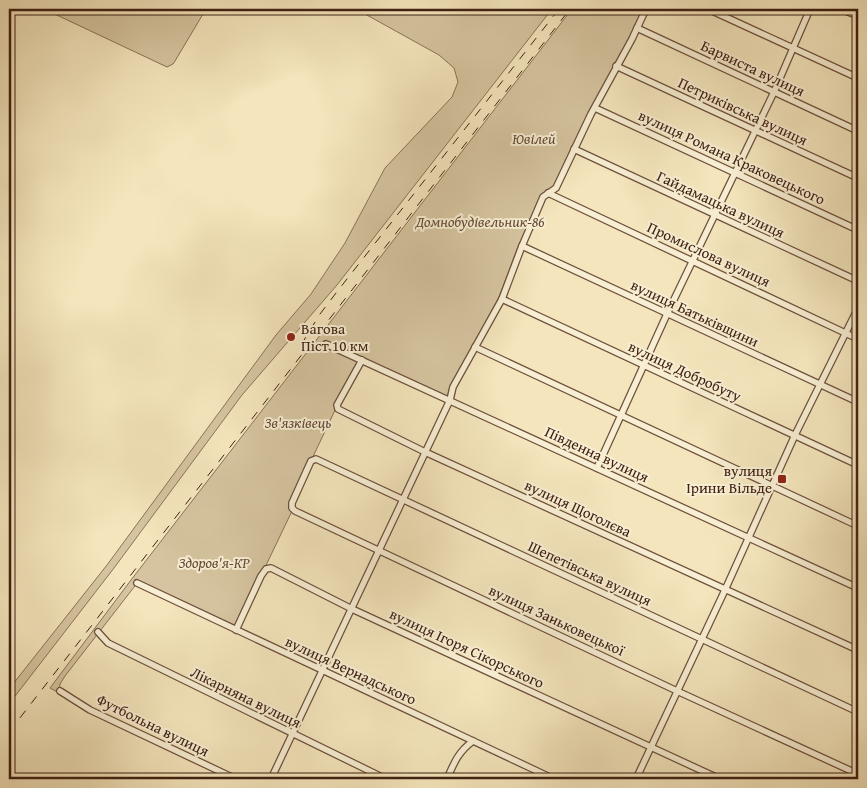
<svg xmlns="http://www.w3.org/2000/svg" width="867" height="788" viewBox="0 0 867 788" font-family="'Gentium Book Plus',serif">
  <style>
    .green { fill: #d5c49f; stroke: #8a7258 }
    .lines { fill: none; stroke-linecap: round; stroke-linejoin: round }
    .minor-casing { stroke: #6c513c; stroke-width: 8 }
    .minor { stroke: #f8eed3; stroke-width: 5.5 }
    .rail { stroke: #3f2012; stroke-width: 1; stroke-dasharray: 9 9; stroke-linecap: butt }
    .poi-dot { fill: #8f2418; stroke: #f8eed3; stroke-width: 2 }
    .labels { text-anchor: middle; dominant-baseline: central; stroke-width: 4; stroke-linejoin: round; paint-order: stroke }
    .street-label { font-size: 15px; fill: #3f2012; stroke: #f8eed3 }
    .park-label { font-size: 15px; font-style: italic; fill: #644935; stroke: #f8eed3 }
    .poi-label { font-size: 15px; fill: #3f2012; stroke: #f8eed3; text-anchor: start }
  </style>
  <rect width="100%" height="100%" fill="#f4e5bc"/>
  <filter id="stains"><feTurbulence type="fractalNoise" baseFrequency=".004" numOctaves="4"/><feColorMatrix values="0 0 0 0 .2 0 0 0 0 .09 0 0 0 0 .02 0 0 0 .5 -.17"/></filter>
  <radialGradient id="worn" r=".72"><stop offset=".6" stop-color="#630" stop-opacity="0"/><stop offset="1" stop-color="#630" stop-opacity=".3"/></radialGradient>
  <g class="green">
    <polygon points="44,9 206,9 175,61 173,64 167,67"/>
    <polygon points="356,9 552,9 337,285 242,395 114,568 9,704 9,689 107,565 276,335 311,294 345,243 385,168 452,97 458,82 454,68 439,55"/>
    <polygon points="572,9 645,9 555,188 551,191 546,190 519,244 499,297 447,396 388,369 361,360 337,406 291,503 292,511 236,628 138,582 65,676 60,684 59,693 50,688 131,580"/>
  </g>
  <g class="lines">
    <defs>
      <g id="minor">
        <polyline points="708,9 858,78"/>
        <polyline points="841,9 858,16"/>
        <polyline points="637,28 858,131"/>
        <polyline points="616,66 858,178"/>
        <polyline points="595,108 858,230"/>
        <polyline points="574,149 858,281"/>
        <polyline points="548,193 858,339"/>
        <polyline points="522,246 858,402"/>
        <polyline points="502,299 858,465"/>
        <polyline points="326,344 858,588"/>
        <polyline points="475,347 858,526"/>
        <polyline points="362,360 337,405 338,409 425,452 858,650"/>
        <polyline points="597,468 667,314 774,92 810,9"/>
        <polyline points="137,583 554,779"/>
        <polyline points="236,630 261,576 266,569 271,568 352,609 720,779"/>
        <polyline points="98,632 108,643 386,779"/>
        <polyline points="60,691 90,710 236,779"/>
        <polyline points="858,712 316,459 311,461 292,503 292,508 295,511 677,691 858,774"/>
        <polyline points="9,778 12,779"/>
        <polyline points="271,779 450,400 453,387 502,299 522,246 543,197 556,188 591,114 632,39 646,9"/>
        <path d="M447,779C454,763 458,752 473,741"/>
        <polyline points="636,779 725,590 795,435 858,308"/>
      </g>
    </defs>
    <use href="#minor" class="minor-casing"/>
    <use href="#minor" class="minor"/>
    <g class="rail">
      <polyline points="301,345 320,314 336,293 559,9"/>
      <polyline points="9,732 570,9"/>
    </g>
  </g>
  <g class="poi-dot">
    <circle cx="291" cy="337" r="5"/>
    <rect x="777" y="474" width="10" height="10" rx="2.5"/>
  </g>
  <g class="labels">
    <g class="street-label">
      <text transform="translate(753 68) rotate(25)">Барвиста вулиця</text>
      <text transform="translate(743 111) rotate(25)">Петриківська вулиця</text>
      <text transform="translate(732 157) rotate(25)">вулиця Романа Краковецького</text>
      <text transform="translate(721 204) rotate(25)">Гайдамацька вулиця</text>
      <text transform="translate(709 254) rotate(25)">Промислова вулиця</text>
      <text transform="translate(695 313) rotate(25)">вулиця Батьківщини</text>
      <text transform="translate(685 371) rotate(25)">вулиця Добробуту</text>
      <text transform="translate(597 454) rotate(25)">Південна вулиця</text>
      <text transform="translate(578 508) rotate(25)">вулиця Щоголєва</text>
      <text transform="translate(590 573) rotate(25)">Шепетівська вулиця</text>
      <text transform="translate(557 620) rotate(25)">вулиця Заньковецької</text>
      <text transform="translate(467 648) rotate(25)">вулиця Ігоря Сікорського</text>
      <text transform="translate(351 670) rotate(25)">вулиця Вернадського</text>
      <text transform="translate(246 697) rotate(26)">Лікарняна вулиця</text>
      <text transform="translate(153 725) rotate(26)">Футбольна вулиця</text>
    </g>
    <g class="park-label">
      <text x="534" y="138">Ювілей</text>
      <text x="480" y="221">Домнобудівельник-86</text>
      <text x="298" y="422">Зв'язківець</text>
      <text x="214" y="562">Здоров'я-КР</text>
    </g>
    <g class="poi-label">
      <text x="301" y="328">Вагова<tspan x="301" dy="17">Піст 10 км</tspan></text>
      <text x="772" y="470" text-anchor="end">вулиця<tspan x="772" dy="17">Ірини Вільде</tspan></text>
    </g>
  </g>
  <rect width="867" height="788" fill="none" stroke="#f4e5bc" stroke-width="30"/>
  <rect x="10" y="10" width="847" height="768" fill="none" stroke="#3f2012" stroke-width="2.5"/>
  <rect x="15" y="15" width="837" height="758" fill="none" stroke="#3f2012"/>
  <rect width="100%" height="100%" filter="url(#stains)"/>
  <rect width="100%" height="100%" fill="url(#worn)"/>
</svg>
